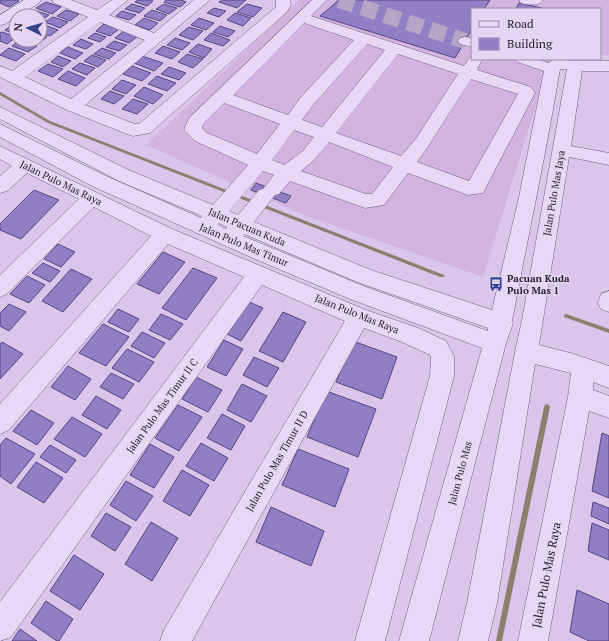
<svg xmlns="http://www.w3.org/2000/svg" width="609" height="641" viewBox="0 0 609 641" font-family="'PT Serif',serif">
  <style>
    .farmland { fill: #d1b4df }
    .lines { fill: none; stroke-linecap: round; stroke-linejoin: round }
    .stream { fill: #8c7f6e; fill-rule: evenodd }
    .building { fill: #907fc5; stroke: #534581 }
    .minor-tunnel { stroke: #b5a5c6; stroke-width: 16; stroke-dasharray: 16 8; stroke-linecap: butt }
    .minor-casing { stroke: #6b5d84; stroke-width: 1 }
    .minor { fill: #e8d8f6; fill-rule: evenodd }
    .labels { text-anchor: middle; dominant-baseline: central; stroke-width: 3; stroke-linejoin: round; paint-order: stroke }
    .street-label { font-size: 10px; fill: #272035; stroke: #e5d5f2 }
    .poi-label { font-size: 10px; font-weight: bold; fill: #272035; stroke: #e5d5f2; text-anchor: start }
    .near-street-label { font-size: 12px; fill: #272035; stroke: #e5d5f2 }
  </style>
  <rect width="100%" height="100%" fill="#d9c6ea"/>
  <polygon class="farmland" points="299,0 609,0 609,55 600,54 600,9 472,9 472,59 550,59 483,277 304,215 146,145"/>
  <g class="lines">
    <g class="stream">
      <polygon points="0,92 50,121 444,275 444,277 440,277 48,123 0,95"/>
      <polygon points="566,314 609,329 609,333 564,317 564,315"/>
      <polygon points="547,404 549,405 550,407 502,641 496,641 544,407 545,405"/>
    </g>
  </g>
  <g class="building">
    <polygon points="17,0 19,1 9,7 0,3 1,0"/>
    <polygon points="138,0 151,0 153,1 147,6 135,2"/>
    <polygon points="166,0 181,0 186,2 180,7 164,2"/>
    <polygon points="222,0 246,0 237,8 219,2"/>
    <polygon points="339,0 490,0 484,9 472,9 472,29 455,58 320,16"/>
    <polygon points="46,2 61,7 52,14 36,8"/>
    <polygon points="519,3 546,9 516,9"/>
    <polygon points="132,4 145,8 139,13 125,9"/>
    <polygon points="164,4 177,8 169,14 156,9"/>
    <polygon points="247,4 262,8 253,17 237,12"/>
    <polygon points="214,8 226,11 219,17 207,13"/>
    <polygon points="66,10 79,14 70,21 57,16"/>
    <polygon points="152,10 167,15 160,21 144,16"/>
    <polygon points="37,11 49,15 41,21 40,16 30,16"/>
    <polygon points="122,11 136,15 129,20 116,16"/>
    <polygon points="235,13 251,18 243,26 227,20"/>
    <polygon points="53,17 68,22 60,28 45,22"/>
    <polygon points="144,18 158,23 150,30 135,25"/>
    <polygon points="199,18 214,23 206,30 191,25"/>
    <polygon points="42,24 58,30 50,36 40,33 40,26"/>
    <polygon points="104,24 119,29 110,36 96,31"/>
    <polygon points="13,25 16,26 16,35 5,30"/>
    <polygon points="220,26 235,31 228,37 213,32"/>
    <polygon points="189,27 203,31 193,40 179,35"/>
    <polygon points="124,31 138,36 129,43 115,38"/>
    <polygon points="2,32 16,37 7,44 0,41 0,33"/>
    <polygon points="95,33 106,37 100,42 88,38"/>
    <polygon points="211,33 230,40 223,46 204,40"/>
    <polygon points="40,35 47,37 39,43 31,40 40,40"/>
    <polygon points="175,38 190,43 182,50 167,45"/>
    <polygon points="81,39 93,44 86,49 73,45"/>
    <polygon points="20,40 22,40 37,46 28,52 12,46"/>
    <polygon points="114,41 127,45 119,51 106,47"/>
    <polygon points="198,44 212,49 204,58 189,52"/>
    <polygon points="163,46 180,52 172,59 155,53"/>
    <polygon points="68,47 83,53 75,59 60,53"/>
    <polygon points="9,48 25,54 16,61 0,55"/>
    <polygon points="102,48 116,53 109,59 94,54"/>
    <polygon points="187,54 203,59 193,68 178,62"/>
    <polygon points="92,55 106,60 98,67 84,61"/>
    <polygon points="58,56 71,61 63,67 51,62"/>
    <polygon points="142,56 163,63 154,71 134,63"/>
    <polygon points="80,63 95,68 87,75 72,69"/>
    <polygon points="48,64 63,69 53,77 38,71"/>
    <polygon points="132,66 151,73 142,81 123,74"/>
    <polygon points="169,67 186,73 179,80 161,74"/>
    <polygon points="68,71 85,78 76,86 58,79"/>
    <polygon points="157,76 176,83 167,91 148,84"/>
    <polygon points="122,80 136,85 126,94 112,89"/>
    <polygon points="144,87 163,95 153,104 134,96"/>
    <polygon points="110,91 124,96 114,104 101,99"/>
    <polygon points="133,99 148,104 137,114 122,109"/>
    <polygon points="256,183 272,189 291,196 286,203 251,190"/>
    <polygon points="34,190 59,200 21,239 0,230 0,224"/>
    <polygon points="58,244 75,252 61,267 44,259"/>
    <polygon points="163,252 185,262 159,294 137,284"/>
    <polygon points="43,263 60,271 50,282 32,273"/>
    <polygon points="193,268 217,278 186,320 162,308"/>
    <polygon points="71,269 92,279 63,312 42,301"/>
    <polygon points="27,276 45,285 29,303 10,294"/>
    <polygon points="249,302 263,308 241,341 227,334"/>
    <polygon points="9,304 26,312 9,331 0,326 0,313"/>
    <polygon points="118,309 139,319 129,332 108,322"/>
    <polygon points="283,312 306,322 283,362 259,351"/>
    <polygon points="161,314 183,324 170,340 149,330"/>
    <polygon points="103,324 129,337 106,366 79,353"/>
    <polygon points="142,332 165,343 154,358 131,346"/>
    <polygon points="224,340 243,349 226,376 207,367"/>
    <polygon points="353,341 397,357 382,399 336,382"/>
    <polygon points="2,342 23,354 0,379 0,344"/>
    <polygon points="127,349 154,362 139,382 112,368"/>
    <polygon points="254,357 279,368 267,387 243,375"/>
    <polygon points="68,366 91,379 75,400 51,387"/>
    <polygon points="111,373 134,384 123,399 100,387"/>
    <polygon points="196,377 222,390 208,412 182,399"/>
    <polygon points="242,384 267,396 251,422 227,410"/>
    <polygon points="326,391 376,409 358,457 307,437"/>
    <polygon points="96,396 121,410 107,429 82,415"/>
    <polygon points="178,405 202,417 179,451 155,438"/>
    <polygon points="31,410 54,423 37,445 13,431"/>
    <polygon points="222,414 245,426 231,450 207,438"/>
    <polygon points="72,417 102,434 85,457 54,439"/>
    <polygon points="602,433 609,436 609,498 592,491"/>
    <polygon points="6,438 35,454 11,484 0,476 0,445"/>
    <polygon points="201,443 228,458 214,481 186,466"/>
    <polygon points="150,444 174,457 154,488 130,475"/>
    <polygon points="50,445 76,460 66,473 40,457"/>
    <polygon points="298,449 349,469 335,507 282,485"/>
    <polygon points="36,462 63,478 44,503 17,487"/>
    <polygon points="182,470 209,485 190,516 163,501"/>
    <polygon points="126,481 153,496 136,521 110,505"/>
    <polygon points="593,502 609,508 609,524 591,516"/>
    <polygon points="271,507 324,531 311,566 256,542"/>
    <polygon points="106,513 131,527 115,551 91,536"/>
    <polygon points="151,522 178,538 152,581 125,564"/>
    <polygon points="592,523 609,530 609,560 588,551"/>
    <polygon points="74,555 104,574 80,610 50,591"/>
    <polygon points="577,590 609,604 609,641 589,641 570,632"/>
    <polygon points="46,601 73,619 59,641 57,641 31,623"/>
    <polygon points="20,629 37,641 12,641"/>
  </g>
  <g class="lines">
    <polyline class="minor-tunnel" points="339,0 465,41"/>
    <defs>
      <g id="minor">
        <polygon points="24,0 41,0 39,3 5,24 0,25 0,15"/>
        <path d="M52,0H71L97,10L112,0H128L109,15L154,33L194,0H210L85,105L135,124H139L276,7V0H290L291,5L287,12L150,133L133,136L127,134L67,110L0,77V66L12,71L88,17L54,3ZM100,22L145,40L71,99L25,77Z"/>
        <path d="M312,0H327L311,16L464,66L470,57L472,56V59H482L477,70L531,87L535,93L483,193L468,195L408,173L384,205L365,208L290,181L279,194L275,195L254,222L371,270L492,310L518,202L544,71L517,62L514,59H537L548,63L554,59L575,61H609V71H582L571,146L609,153V165L569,157L539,345L574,354L609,366V388L593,382V390L609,396V418L589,411L548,641H518L568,397L571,373L535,364L497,603L488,641H458L467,603L515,352L522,320L567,69H560C546,153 528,237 512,321L513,323L506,343L429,641H399L482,348L350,299L255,259L92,186L0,137V124L106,176L201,218L202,216L119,181L0,119V107L131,171L213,205L248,165L195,141L184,130L189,118ZM304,23L354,40L301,97L288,115L233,95ZM367,44L385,50L322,127L302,120L313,105ZM398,54L458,74L415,140L401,156L336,133ZM471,79L518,94L469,181L417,162L427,148ZM224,103L280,124L257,154L207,133L202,128L203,124ZM294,130L314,137L303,151L284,165L272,160ZM329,142L393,167L372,194H366L301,171L315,159ZM263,171L274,175L263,189L259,190L238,215L229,211ZM219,223L227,227L226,229L218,225ZM244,234L357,282L488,328V331L366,287L243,236Z"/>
        <path d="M519,0H543L541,3C534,5 528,5 521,3Z"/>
        <polygon points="465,37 472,38 472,47 460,44 458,41 460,38"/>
        <polygon points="0,146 172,229 366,310 418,328 446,341 454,356 454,376 385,641 355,641 430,376 431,357 430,355 402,342 364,328 192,641 160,641 164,630 345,321 262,285 11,637 0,641 0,602 244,277 168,244 9,430 0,434 0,404 151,236 94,207 7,294 0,297 0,275 79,199 27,173 7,191 0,193 0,176 12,166 0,159"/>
        <polygon points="609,291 609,312 601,309 598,303 601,294"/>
      </g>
    </defs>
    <use href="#minor" class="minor-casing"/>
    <use href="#minor" class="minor"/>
  </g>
  <defs>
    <symbol id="bus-bare" viewBox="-9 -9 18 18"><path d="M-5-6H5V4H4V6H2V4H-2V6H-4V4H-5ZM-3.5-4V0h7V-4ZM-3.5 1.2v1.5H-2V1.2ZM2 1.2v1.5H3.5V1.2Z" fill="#33438e" stroke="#e5d5f2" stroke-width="2.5" paint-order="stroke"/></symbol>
  </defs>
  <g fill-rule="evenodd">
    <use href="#bus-bare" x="486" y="274" width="20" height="20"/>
  </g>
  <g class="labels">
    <g class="street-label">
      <text transform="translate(61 183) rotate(26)">Jalan Pulo Mas Raya</text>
      <text transform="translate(554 193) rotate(-80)">Jalan Pulo Mas Jaya</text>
      <text transform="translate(247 227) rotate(23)">Jalan Pacuan Kuda</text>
      <text transform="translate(244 245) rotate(23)">Jalan Pulo Mas Timur</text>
      <text transform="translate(357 314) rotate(22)">Jalan Pulo Mas Raya</text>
      <text transform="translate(162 406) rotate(-54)">Jalan Pulo Mas Timur II C</text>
      <text transform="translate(277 461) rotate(-60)">Jalan Pulo Mas Timur II D</text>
      <text transform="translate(460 473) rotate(-75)">Jalan Pulo Mas</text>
    </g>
    <g class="poi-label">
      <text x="507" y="278">Pacuan Kuda<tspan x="507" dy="12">Pulo Mas 1</tspan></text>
    </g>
    <g class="near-street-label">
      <text transform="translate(546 575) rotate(-79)">Jalan Pulo Mas Raya</text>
    </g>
  </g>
  <rect x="471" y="8" width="130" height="52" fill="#e5d5f2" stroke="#998da6"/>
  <rect x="479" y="21" width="20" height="6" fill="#e8d8f6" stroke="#998da6"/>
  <text x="507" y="28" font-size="12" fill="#272035">Road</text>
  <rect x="479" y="38" width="20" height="12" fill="#907fc5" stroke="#998da6"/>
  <text x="507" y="48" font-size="12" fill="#272035">Building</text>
  <g transform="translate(28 28) rotate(275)"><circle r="19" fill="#e5d5f2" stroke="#998da6"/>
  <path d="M0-3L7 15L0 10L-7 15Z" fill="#33438e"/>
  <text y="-6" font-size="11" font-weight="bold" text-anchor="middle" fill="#272035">N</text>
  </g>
</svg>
